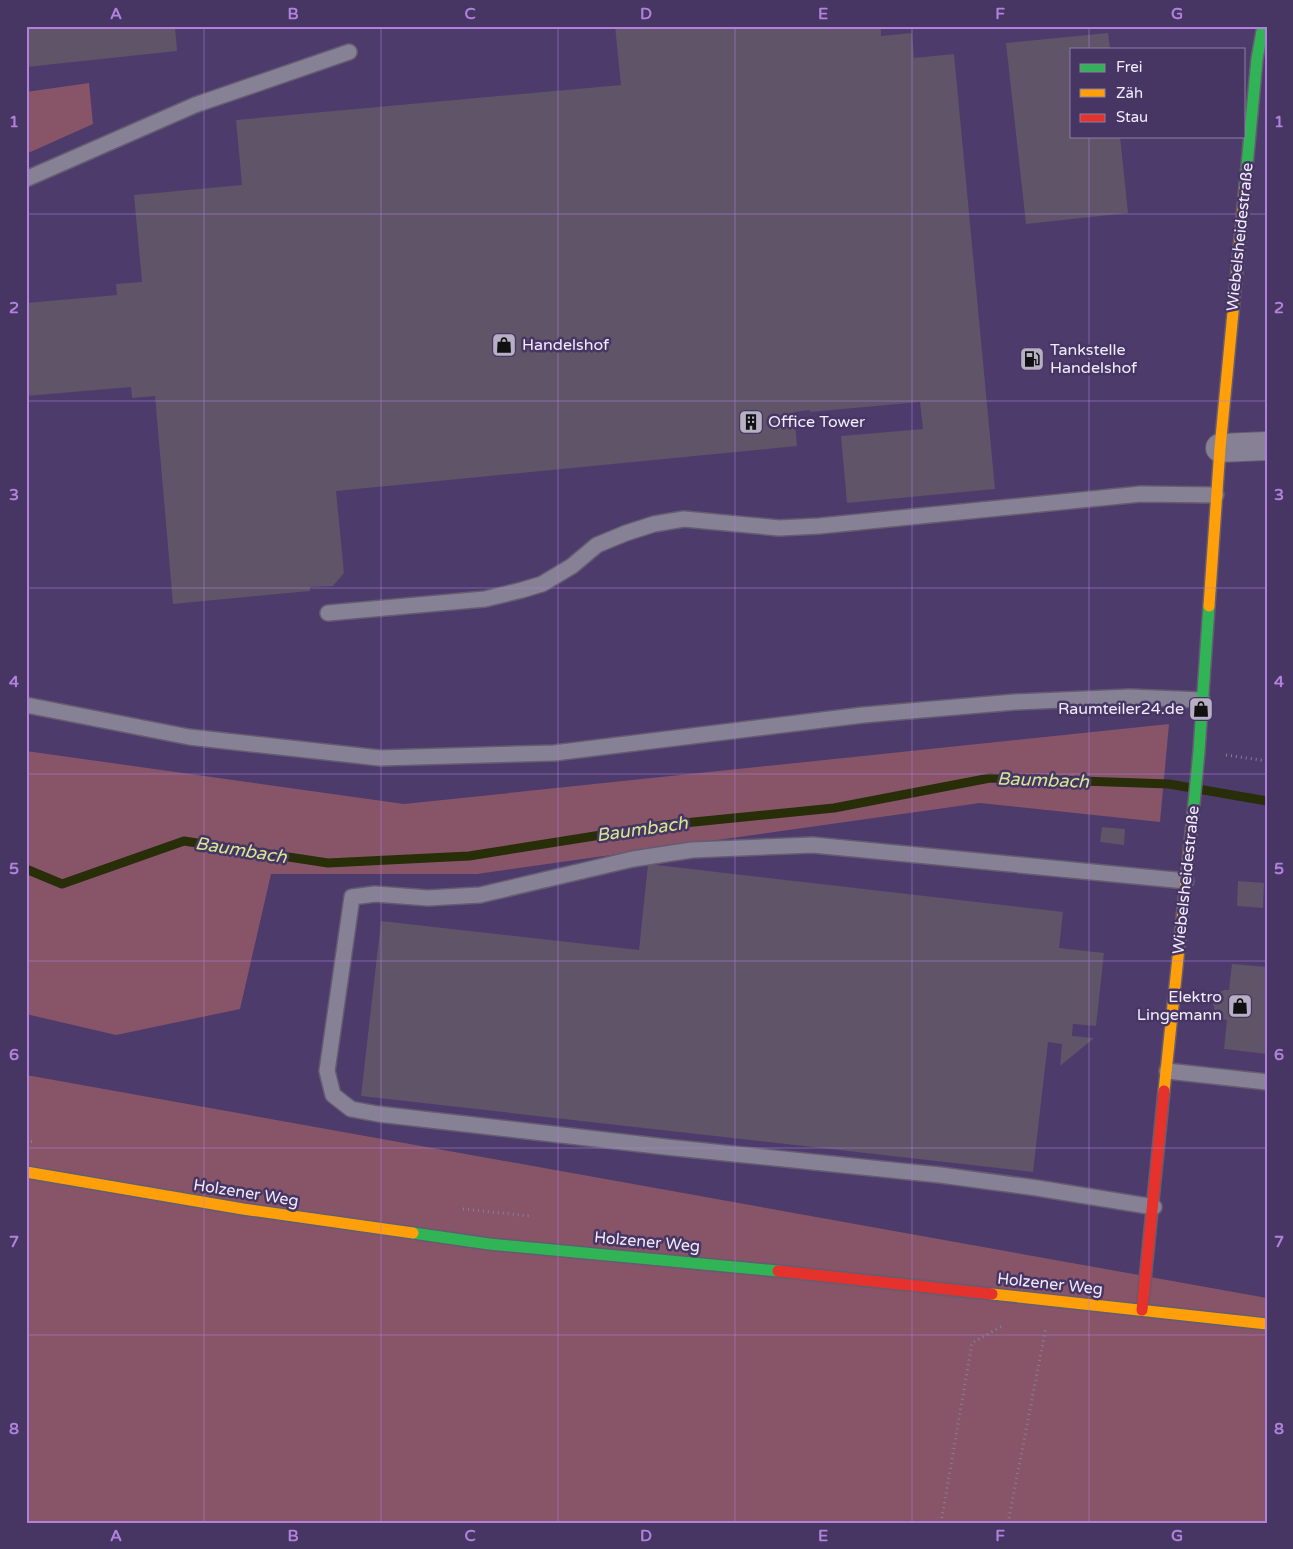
<svg xmlns="http://www.w3.org/2000/svg" width="1293" height="1549" viewBox="0 0 1293 1549" font-family="'Varela Round',sans-serif">
  <style>
    .built { fill: #4d3b6c; fill-rule: evenodd }
    .green { fill: #885468 }
    .lines { fill: none; stroke-linecap: round; stroke-linejoin: round }
    .stream { stroke: #272e08; stroke-width: 9 }
    .building { fill: #5f5468 }
    .lane-casing { stroke: #645c70; stroke-width: 18 }
    .street-casing { stroke: #645c70; stroke-width: 30 }
    .fast-casing { stroke: #645c70; stroke-width: 14 }
    .slow-casing { stroke: #645c70; stroke-width: 14 }
    .jam-casing { stroke: #645c70; stroke-width: 14 }
    .path { stroke: #868091; stroke-width: 3; stroke-dasharray: 1 4; stroke-linecap: butt }
    .lane { stroke: #878195; stroke-width: 15 }
    .street { stroke: #878195; stroke-width: 28 }
    .fast { stroke: #30b455; stroke-width: 11 }
    .slow { stroke: #ff9f0a; stroke-width: 11 }
    .jam { stroke: #e5322d; stroke-width: 11 }
    .grid { fill: none; stroke: #b082db; stroke-width: 1; stroke-opacity: 0.55 }
    .labels { text-anchor: middle; dominant-baseline: central; stroke-width: 5; stroke-linejoin: round; paint-order: stroke }
    .street-label { font-size: 16px; fill: #f1ebfd; stroke: #473664 }
    .poi-label { font-size: 16px; fill: #f1ebfd; stroke: #473664; text-anchor: start }
    .water-label { font-size: 18px; font-style: italic; fill: #d4e991; stroke: #473664 }
    .neatline { fill: none; stroke: #b082db; stroke-width: 2 }
    .grid-label { font-size: 16px; text-anchor: middle; font-weight: bold; fill: #b082db }
  </style>
  <rect width="100%" height="100%" fill="#4a405a"/>
  <path class="built" d="M26,26H1267V1298L26,1075ZM1072,49H1244V136H1072Z"/>
  <g class="green">
    <polygon points="89,83 93,124 26,154 26,92"/>
    <polygon points="1169,724 1160,822 980,803 477,874 271,874 240,1009 116,1035 26,1014 26,751 404,804"/>
    <polygon points="26,1075 1267,1298 1267,1523 26,1523"/>
  </g>
  <g class="lines">
    <polyline class="stream" points="26,869 62,884 184,841 328,863 469,856 664,825 834,808 990,778 1169,784 1267,801"/>
  </g>
  <g class="building">
    <polygon points="26,26 175,26 177,51 26,67"/>
    <polygon points="615,26 881,26 881,36 912,33 914,58 954,54 995,489 847,503 841,436 923,429 920,402 810,412 810,410 794,412 797,446 336,491 344,573 333,586 310,587 310,591 173,604 155,396 132,398 131,387 26,396 26,303 117,295 116,284 142,282 134,195 242,185 236,120 621,85"/>
    <polygon points="1108,33 1110,49 1072,49 1072,136 1120,136 1128,213 1026,224 1006,43"/>
    <polygon points="1102,827 1125,829 1124,845 1100,842"/>
    <polygon points="648,864 1063,912 1059,948 1104,953 1096,1026 1073,1024 1072,1036 1094,1038 1060,1066 1062,1044 1048,1042 1033,1172 361,1096 381,921 639,950"/>
    <polygon points="1238,881 1264,883 1263,908 1237,906"/>
    <polygon points="1232,964 1267,967 1267,1054 1224,1049 1227,1020 1221,1019 1216,1015 1213,1004 1214,998 1218,993 1224,990 1229,990"/>
  </g>
  <g class="lines">
    <defs>
      <g id="lane">
        <polyline points="26,179 195,105 349,52"/>
        <polyline points="328,613 485,599 522,590 542,584 572,566 597,545 626,533 654,524 684,519 779,528 819,526 1141,494 1216,495"/>
        <polyline points="26,705 189,737 380,758 554,753 863,715 1015,702 1130,697 1202,700"/>
        <polyline points="1167,1071 1267,1082"/>
        <polyline points="1154,1207 1037,1188 940,1175 666,1147 378,1114 351,1109 333,1095 327,1071 352,897 375,894 428,898 480,895 633,859 692,850 813,845 1186,881"/>
      </g>
      <polyline id="street" points="1220,448 1267,446"/>
      <g id="fast">
        <polyline points="1245,187 1257,59 1263,26"/>
        <polyline points="1193,814 1199,751 1209,606"/>
        <polyline points="413,1233 489,1244 778,1271"/>
      </g>
      <g id="slow">
        <polyline points="1209,606 1220,448 1245,187"/>
        <polyline points="1164,1091 1193,814"/>
        <polyline points="26,1172 243,1209 413,1233"/>
        <polyline points="992,1294 1267,1324"/>
      </g>
      <g id="jam">
        <polyline points="778,1271 992,1294"/>
        <polyline points="1142,1310 1164,1091"/>
      </g>
    </defs>
    <use href="#lane" class="lane-casing"/>
    <use href="#street" class="street-casing"/>
    <use href="#fast" class="fast-casing"/>
    <use href="#slow" class="slow-casing"/>
    <use href="#jam" class="jam-casing"/>
    <g class="path">
      <polyline points="1226,755 1267,761"/>
      <polyline points="26,1141 35,1142"/>
      <polyline points="463,1209 529,1216"/>
      <polyline points="941,1523 972,1343 1004,1325"/>
      <polyline points="1008,1523 1046,1327"/>
    </g>
    <use href="#lane" class="lane"/>
    <use href="#street" class="street"/>
    <use href="#fast" class="fast"/>
    <use href="#slow" class="slow"/>
    <use href="#jam" class="jam"/>
  </g>
  <path class="grid" d="M204,26V1523M381,26V1523M558,26V1523M735,26V1523M912,26V1523M1089,26V49M1089,136V1523M26,214H1267M26,401H1267M26,588H1267M26,774H1267M26,961H1267M26,1148H1267M26,1335H1267"/>
  <defs>
    <symbol id="shop-square" viewBox="-11 -11 22 22"><rect x="-9" y="-9" width="18" height="18" rx="4" fill="#b7afc4" stroke="#473664"/><path d="M-5-2.5h2.3a2.7 3.5 0 0 1 5.4 0H5L5.5 6h-11ZM-1.5-2.5h3a1.5 2.3 0 0 0-3 0Z" fill="#111"/></symbol>
    <symbol id="fuel-square" viewBox="-11 -11 22 22"><rect x="-9" y="-9" width="18" height="18" rx="4" fill="#b7afc4" stroke="#473664"/><path d="M-5.5-6h7V0h2V4h1.3V-2.5L3-4.5l.8-.8L6-3V5H2.5V1h-1V6h-7ZM-4.2-4.7v3.2H.2V-4.7Z" fill="#111"/></symbol>
    <symbol id="building-square" viewBox="-11 -11 22 22"><rect x="-9" y="-9" width="18" height="18" rx="4" fill="#b7afc4" stroke="#473664"/><path d="M-4-6H4V6H1V3H-1V6H-4ZM-2.5-4.3h1.7v1.8h-1.7ZM.8-4.3h1.7v1.8H.8ZM-2.5-1h1.7V.8h-1.7ZM.8-1h1.7V.8H.8Z" fill="#111"/></symbol>
  </defs>
  <g fill-rule="evenodd">
    <use href="#shop-square" x="490" y="331" width="28" height="28"/>
    <use href="#fuel-square" x="1018" y="345" width="28" height="28"/>
    <use href="#building-square" x="737" y="408" width="28" height="28"/>
    <use href="#shop-square" x="1187" y="695" width="28" height="28"/>
    <use href="#shop-square" x="1226" y="992" width="28" height="28"/>
  </g>
  <g class="labels">
    <g class="street-label">
      <text transform="translate(1240 237) rotate(-84)">Wiebelsheidestraße</text>
      <text transform="translate(1186 880) rotate(-84)">Wiebelsheidestraße</text>
      <text transform="translate(246 1193) rotate(9)">Holzener Weg</text>
      <text transform="translate(647 1242) rotate(5)">Holzener Weg</text>
      <text transform="translate(1050 1284) rotate(6)">Holzener Weg</text>
    </g>
    <g class="poi-label">
      <text x="522" y="345">Handelshof</text>
      <text x="1050" y="350">Tankstelle<tspan x="1050" dy="18">Handelshof</tspan></text>
      <text x="768" y="422">Office Tower</text>
      <text x="1184" y="709" text-anchor="end">Raumteiler24.de</text>
      <text x="1222" y="997" text-anchor="end">Elektro<tspan x="1222" dy="18">Lingemann</tspan></text>
    </g>
    <g class="water-label">
      <text transform="translate(1043 780) rotate(2)">Baumbach</text>
      <text transform="translate(642 829) rotate(-8)">Baumbach</text>
      <text transform="translate(241 850) rotate(9)">Baumbach</text>
    </g>
  </g>
  <rect width="1293" height="1549" fill="none" stroke="#473664" stroke-width="55"/>
  <rect x="1070" y="48" width="175" height="90" fill="#473664" stroke="#8b7ea1"/>
  <rect x="1080" y="64" width="25" height="8" fill="#30b455" stroke="#8b7ea1"/>
  <text x="1116" y="72" font-size="15" fill="#f1ebfd">Frei</text>
  <rect x="1080" y="89" width="25" height="8" fill="#ff9f0a" stroke="#8b7ea1"/>
  <text x="1116" y="98" font-size="15" fill="#f1ebfd">Zäh</text>
  <rect x="1080" y="114" width="25" height="8" fill="#e5322d" stroke="#8b7ea1"/>
  <text x="1116" y="122" font-size="15" fill="#f1ebfd">Stau</text>
  <rect x="28" y="28" width="1238" height="1494" class="neatline"/>
  <g class="grid-label">
    <text x="116" y="19">A</text>
    <text x="293" y="19">B</text>
    <text x="470" y="19">C</text>
    <text x="646" y="19">D</text>
    <text x="823" y="19">E</text>
    <text x="1000" y="19">F</text>
    <text x="1177" y="19">G</text>
    <text x="14" y="127">1</text>
    <text x="1279" y="127">1</text>
    <text x="14" y="313">2</text>
    <text x="1279" y="313">2</text>
    <text x="14" y="500">3</text>
    <text x="1279" y="500">3</text>
    <text x="14" y="687">4</text>
    <text x="1279" y="687">4</text>
    <text x="14" y="874">5</text>
    <text x="1279" y="874">5</text>
    <text x="14" y="1060">6</text>
    <text x="1279" y="1060">6</text>
    <text x="14" y="1247">7</text>
    <text x="1279" y="1247">7</text>
    <text x="14" y="1434">8</text>
    <text x="1279" y="1434">8</text>
    <text x="116" y="1541">A</text>
    <text x="293" y="1541">B</text>
    <text x="470" y="1541">C</text>
    <text x="646" y="1541">D</text>
    <text x="823" y="1541">E</text>
    <text x="1000" y="1541">F</text>
    <text x="1177" y="1541">G</text>
  </g>
</svg>
